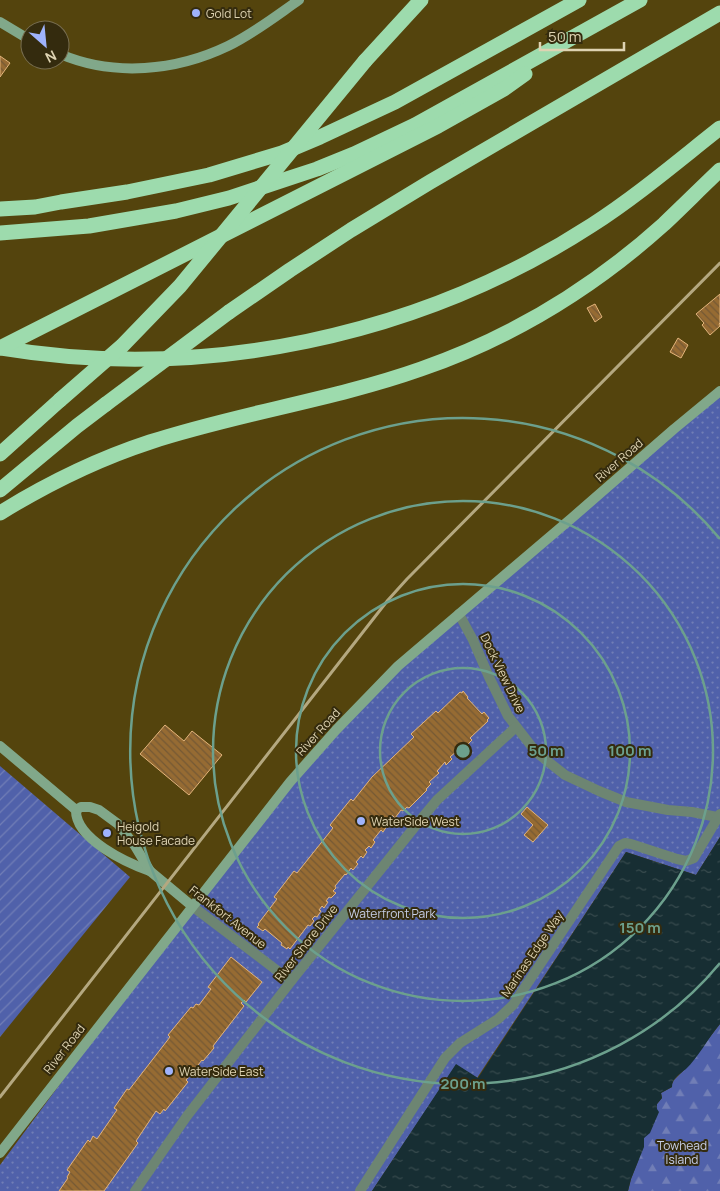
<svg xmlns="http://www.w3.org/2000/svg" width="720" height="1191" viewBox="0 0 720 1191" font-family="Manrope,sans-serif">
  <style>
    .grass { fill: url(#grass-dots) }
    .forest { fill: url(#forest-firs) }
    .garden { fill: url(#garden-furrows) }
    .water { fill: url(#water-ripples) }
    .building { fill: url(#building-back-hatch); stroke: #e2b47b }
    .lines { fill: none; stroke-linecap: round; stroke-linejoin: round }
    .street { stroke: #6d8572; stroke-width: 10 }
    .secondary { stroke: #81a88a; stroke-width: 10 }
    .highway { stroke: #9ddbad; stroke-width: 15 }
    .rail { stroke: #b4a880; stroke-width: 3 }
    .highway-bridge { stroke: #9ddbad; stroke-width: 15 }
    .ring { fill: none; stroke: #6ca08d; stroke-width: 2.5 }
    .poi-dot { fill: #9fb3fd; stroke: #342b0e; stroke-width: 2 }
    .labels { text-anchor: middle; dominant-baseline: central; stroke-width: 4; stroke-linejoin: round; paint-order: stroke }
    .poi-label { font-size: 12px; fill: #ded3b2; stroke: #342b0e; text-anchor: start }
    .street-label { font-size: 12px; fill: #ded3b2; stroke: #342b0e }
    .park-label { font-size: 12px; fill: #c7cfe9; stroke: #342b0e }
    .centre { fill: #6ca08d; stroke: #342b0e; stroke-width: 2.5 }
    .ring-label { font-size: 15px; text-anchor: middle; font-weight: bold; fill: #6ca08d; stroke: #342b0e; stroke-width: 4; stroke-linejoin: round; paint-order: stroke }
  </style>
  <defs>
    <pattern id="grass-dots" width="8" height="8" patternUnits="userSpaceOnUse" patternTransform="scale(1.25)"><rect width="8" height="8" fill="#5061aa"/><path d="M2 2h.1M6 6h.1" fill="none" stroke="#717eb6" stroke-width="1.8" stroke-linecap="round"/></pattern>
    <pattern id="forest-firs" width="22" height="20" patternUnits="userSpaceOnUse" patternTransform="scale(1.25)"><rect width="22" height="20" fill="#5061aa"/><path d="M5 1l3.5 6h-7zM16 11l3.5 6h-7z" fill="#717eb6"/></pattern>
    <pattern id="garden-furrows" width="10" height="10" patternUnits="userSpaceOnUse" patternTransform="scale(1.25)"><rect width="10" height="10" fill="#5061aa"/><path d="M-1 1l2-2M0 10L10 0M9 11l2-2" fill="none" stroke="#717eb6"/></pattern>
    <pattern id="water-ripples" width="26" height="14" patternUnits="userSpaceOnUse" patternTransform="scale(1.25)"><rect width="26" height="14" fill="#172e33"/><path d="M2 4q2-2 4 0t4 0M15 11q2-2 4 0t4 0" fill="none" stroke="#384b4e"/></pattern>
    <pattern id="building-back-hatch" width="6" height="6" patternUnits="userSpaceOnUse" patternTransform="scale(1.25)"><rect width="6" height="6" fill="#966b33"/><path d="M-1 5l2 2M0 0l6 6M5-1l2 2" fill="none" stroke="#755934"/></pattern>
  </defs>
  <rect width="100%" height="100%" fill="#54440d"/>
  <polygon class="grass" points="720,389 720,837 696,875 626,852 477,1078 456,1065 372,1191 0,1191 0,1165 192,906 290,782 398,666"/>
  <polygon class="forest" points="720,1024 720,1191 628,1191 631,1179 638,1161 644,1138 657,1109 657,1104 662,1098 661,1093 672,1087 672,1084 674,1080 686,1068"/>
  <polygon class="garden" points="0,766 130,877 0,1037"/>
  <path class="water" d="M720,837V1024C709,1037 697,1059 686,1069C680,1074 672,1078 672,1087L661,1093L662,1098L657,1104V1109L659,1112L650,1133L644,1138V1147L631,1179L628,1191H372L456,1064L478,1078L626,852L696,875Z"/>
  <g class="building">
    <polygon points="0,56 10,63 0,77"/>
    <polygon points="720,294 720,323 719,324 720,326 710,335 702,325 704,323 696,314"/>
    <polygon points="595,304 602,317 595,322 587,308"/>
    <polygon points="678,338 688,345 681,358 670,352"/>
    <polygon points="463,691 468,697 467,698 482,714 484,712 489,718 487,720 488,721 470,738 472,740 467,745 465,743 462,746 464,748 459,753 457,751 450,757 452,759 446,765 445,762 437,771 439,773 429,782 431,784 426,789 427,790 409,808 407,807 403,811 401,810 395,818 392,815 385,824 387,826 383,832 381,830 373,840 375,842 371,848 369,846 365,850 367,852 363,858 361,856 356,862 358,864 353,870 351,868 346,875 345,874 335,886 336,888 333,891 336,893 331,898 329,897 326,901 328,902 324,908 322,906 319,910 321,911 317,917 315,916 312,919 314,921 310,926 308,925 290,949 288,947 287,949 281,945 282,943 265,929 263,931 257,927 259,925 258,924 277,899 274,897 294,871 297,873 333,828 330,825 351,799 353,801 372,777 414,737 411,734 436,711 438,713 460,692 462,693"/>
    <polygon points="165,725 184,741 192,731 222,755 189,795 140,754"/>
    <polygon points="527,807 548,825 533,842 524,835 533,825 521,814"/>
    <polygon points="231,957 262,982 246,1002 244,1000 241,1003 244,1006 213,1046 214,1048 203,1061 202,1060 186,1080 188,1082 165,1111 164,1109 160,1114 156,1111 136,1141 138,1143 104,1191 59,1191 68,1178 67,1177 70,1172 67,1170 88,1140 90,1142 93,1136 97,1139 117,1110 114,1108 127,1089 129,1090 170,1037 168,1035 191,1007 193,1008 196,1004 199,1005 211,989 208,987"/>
  </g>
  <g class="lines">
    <g class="street">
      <polyline points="459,614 473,640 489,677 508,716 536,752 565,775 599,791 626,802 668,810 692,812 717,817"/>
      <polyline points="192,906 279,972 292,980"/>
      <polyline points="135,1191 187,1116 292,980 417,824 437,800 516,727"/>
      <polyline points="360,1191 445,1058 460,1043 498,1019 513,1005 619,846 625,843 631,844 677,859 686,861 694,858 720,814"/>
    </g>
    <g class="secondary">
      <polyline points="0,22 30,40"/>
      <path d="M60,54C114,77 176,71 228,46C253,34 276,16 299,0"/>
      <path d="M0,746L76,810C75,839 127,863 150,871"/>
      <polyline points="76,810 81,807 90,807 99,810 118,824 135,846 150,871 192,906"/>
      <polyline points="0,1153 290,782 336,730 398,666 573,517 674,429 720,391"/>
    </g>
    <g class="highway">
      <polyline points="365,61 421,0"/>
      <polyline points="0,209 35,207 61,202 127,192 209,175 282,153 320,137 395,102 579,0"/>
      <polyline points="0,233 89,226 176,211 229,198 317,169 354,154 415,125 640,0"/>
      <polyline points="229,312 290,270 351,230 430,182 720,13"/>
      <path d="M0,348C203,382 419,337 592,225C637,196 678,161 720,128"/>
      <polyline points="0,348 438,126 504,89 525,74"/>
      <polyline points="0,454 60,400"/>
      <polyline points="0,490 77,426 106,404"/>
      <path d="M0,513C47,484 98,459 150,442C239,413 333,400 421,369C511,338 594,287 664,224C683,206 701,188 720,170"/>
    </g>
    <polyline class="rail" points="0,1097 388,600 407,579 720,263"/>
    <g class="highway-bridge">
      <polyline points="60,400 122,346 180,286 365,61"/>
      <polyline points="106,404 229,312"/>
    </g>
  </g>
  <g class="ring">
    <circle cx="463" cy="751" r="83"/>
    <circle cx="463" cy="751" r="167"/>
    <circle cx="463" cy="751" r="250"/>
    <path d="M720 963A333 333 0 1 1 720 539"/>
  </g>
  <g class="poi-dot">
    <circle cx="196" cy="13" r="5"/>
    <circle cx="361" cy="821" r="5"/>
    <circle cx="107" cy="833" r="5"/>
    <circle cx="169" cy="1071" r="5"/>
  </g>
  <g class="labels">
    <g class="poi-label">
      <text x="206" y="13">Gold Lot</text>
      <text x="371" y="821">WaterSide West</text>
      <text x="117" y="826">Heigold<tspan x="117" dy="14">House Facade</tspan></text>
      <text x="179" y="1071">WaterSide East</text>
    </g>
    <g class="street-label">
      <text transform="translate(619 460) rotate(-41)">River Road</text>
      <text transform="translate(503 673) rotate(64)">Dock View Drive</text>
      <text transform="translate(318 732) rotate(-48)">River Road</text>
      <text transform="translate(228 917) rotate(38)">Frankfort Avenue</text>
      <text transform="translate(306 943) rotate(-52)">River Shore Drive</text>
      <text transform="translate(532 954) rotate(-56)">Marinas Edge Way</text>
      <text transform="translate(64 1049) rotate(-52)">River Road</text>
    </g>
    <g class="park-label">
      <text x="392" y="913">Waterfront Park</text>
      <text x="682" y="1145">Towhead<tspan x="682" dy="14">Island</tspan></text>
    </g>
  </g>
  <circle cx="463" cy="751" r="8" class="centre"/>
  <g class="ring-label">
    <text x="546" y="756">50 m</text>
    <text x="630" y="756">100 m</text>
    <text x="640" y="933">150 m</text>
    <text x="463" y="1089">200 m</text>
  </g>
  <g transform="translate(45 45) rotate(153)"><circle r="24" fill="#342b0e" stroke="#786e50"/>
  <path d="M0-4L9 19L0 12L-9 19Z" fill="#9fb3fd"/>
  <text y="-8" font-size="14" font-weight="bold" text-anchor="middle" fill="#ded3b2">N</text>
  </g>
  <path d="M540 42v8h84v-8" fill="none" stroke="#ded3b2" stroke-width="2.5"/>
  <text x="548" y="42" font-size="15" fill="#ded3b2" stroke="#342b0e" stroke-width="4" paint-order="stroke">50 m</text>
</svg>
